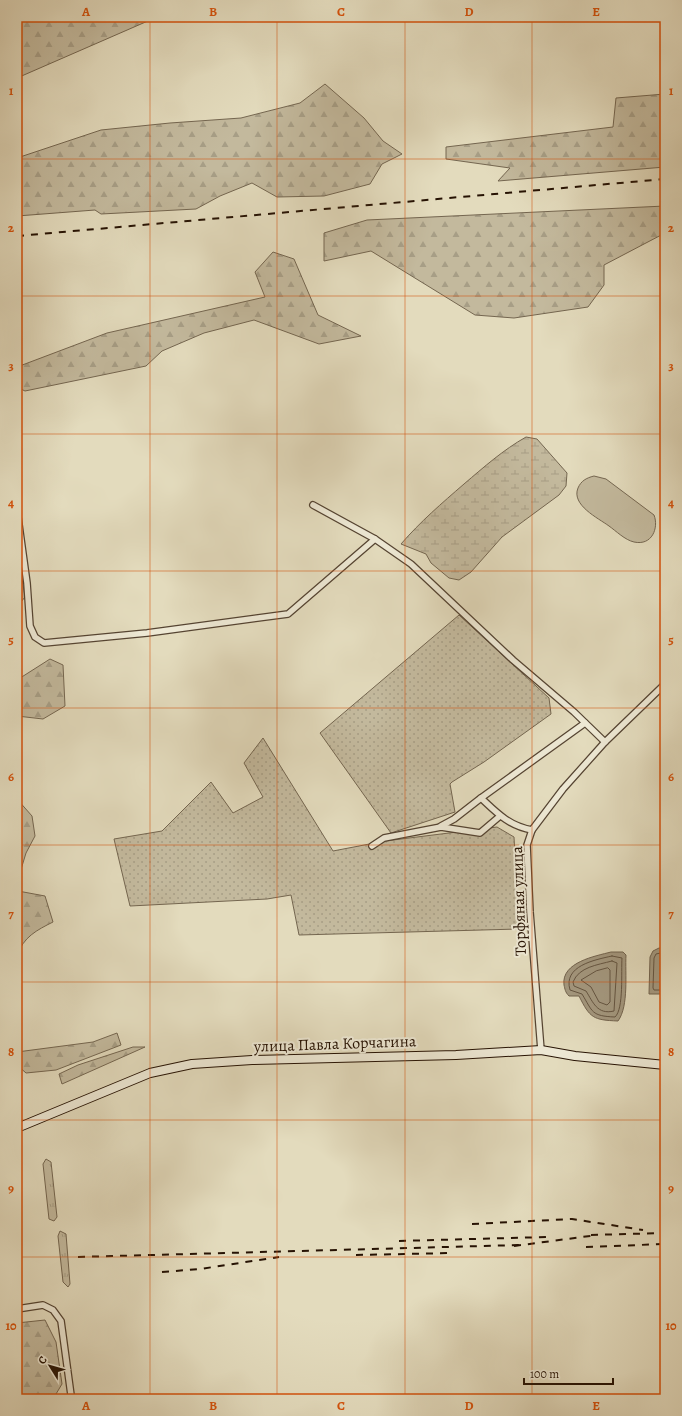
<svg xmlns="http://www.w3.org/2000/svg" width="682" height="1416" viewBox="0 0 682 1416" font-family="Alegreya,serif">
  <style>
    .grass { fill: url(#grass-tufts); stroke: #746650 }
    .forest { fill: url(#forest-firs); stroke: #746650 }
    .wetland { fill: url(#wetland-marsh); stroke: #746650 }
    .park { fill: url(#park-dots); stroke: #746650 }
    .pitch { fill: #c3b99d; stroke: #746650 }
    .water { fill: #a3977e; stroke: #71624d }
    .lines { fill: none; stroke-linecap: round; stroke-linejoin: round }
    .shore { stroke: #645440; stroke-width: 1 }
    .minor-casing { stroke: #554432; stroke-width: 8 }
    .secondary-casing { stroke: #261203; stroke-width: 10 }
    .minor { stroke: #ede8d4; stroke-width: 5.5 }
    .secondary { stroke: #ede8d4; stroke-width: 8 }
    .rail { stroke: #261203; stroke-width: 2; stroke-dasharray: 7 7; stroke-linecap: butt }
    .grid { fill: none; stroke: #d5520b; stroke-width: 1; stroke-opacity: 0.55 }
    .labels { text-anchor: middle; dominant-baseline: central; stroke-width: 4; stroke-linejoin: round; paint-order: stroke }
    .street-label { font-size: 16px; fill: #261203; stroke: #ede8d4 }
    .neatline { fill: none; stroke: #d5520b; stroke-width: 1.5 }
    .grid-label { font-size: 13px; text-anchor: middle; font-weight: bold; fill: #d5520b }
  </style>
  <defs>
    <pattern id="grass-tufts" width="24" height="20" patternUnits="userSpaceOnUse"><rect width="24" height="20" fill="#c3b99d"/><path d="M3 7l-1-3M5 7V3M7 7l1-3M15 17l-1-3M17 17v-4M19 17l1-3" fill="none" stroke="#a79e86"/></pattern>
    <pattern id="forest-firs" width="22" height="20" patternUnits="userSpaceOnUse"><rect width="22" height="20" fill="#c3b99d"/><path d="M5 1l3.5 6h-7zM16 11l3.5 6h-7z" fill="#a79e86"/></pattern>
    <pattern id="wetland-marsh" width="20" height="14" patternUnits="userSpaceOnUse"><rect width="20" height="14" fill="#c3b99d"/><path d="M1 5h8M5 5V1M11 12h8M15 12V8" fill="none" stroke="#a79e86"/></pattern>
    <pattern id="park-dots" width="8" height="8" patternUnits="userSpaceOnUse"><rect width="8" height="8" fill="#c3b99d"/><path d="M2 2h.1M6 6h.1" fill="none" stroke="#a79e86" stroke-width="1.8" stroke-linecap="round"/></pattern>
  </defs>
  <rect width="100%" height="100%" fill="#e3dbbd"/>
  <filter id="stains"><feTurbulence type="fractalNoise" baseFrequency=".005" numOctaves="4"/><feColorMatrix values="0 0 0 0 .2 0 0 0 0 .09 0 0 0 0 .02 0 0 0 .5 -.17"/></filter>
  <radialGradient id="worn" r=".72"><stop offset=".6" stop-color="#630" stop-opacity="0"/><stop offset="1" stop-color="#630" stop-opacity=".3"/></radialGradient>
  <g class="grass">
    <polygon points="46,1159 51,1162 57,1217 54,1221 49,1219 43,1164"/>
    <polygon points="60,1231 66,1234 70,1284 68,1287 63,1282 58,1236"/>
  </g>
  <g class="forest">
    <polygon points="17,17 157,17 17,78"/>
    <polygon points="325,84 364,118 383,141 402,154 382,164 370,184 324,196 277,197 252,183 220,196 196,209 101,214 95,210 17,216 17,158 101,130 170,123 241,118 300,103"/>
    <polygon points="665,94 665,167 498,181 510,168 446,159 446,147 613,127 616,98"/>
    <polygon points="665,206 665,233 604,265 604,285 588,307 514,318 475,315 371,251 324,261 324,233 367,220"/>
    <polygon points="273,252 294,259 318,315 361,336 319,344 254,320 204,333 162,351 146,366 25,391 17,387 17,367 107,333 265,297 255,272"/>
    <polygon points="17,548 25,597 17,607"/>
    <polygon points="50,659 63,665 65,706 43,719 17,716 17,680"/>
    <path d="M17,799L32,816L35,836L26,853L19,876L18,891L45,896L53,922C37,930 23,937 17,956Z"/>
    <polygon points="117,1033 121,1045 56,1070 26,1073 17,1065 17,1052 93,1042"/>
    <polygon points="133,1047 145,1047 62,1084 59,1074 78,1065"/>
    <polygon points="45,1320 56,1342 62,1384 53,1399 17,1399 17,1323"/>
  </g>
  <path class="wetland" d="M526,437L537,439L567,473L566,486L559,495L502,537L471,572L459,580L449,578L431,563L426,554L401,544C420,522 442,503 464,484C484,467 503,450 526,437Z"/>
  <g class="park">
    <polygon points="459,615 549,698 551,714 484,762 452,782 450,784 455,812 391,833 320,733"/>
    <polygon points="263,738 333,851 385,841 497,827 514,837 519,929 299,935 291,895 267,899 130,906 114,839 162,831 211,782 233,813 263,797 244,763"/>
  </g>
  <path class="pitch" d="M594,476L606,479L654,515C659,528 652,546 634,542C625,540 616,531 609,526C598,518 571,505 578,488C581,481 586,478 594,476Z"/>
  <g class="water">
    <polygon points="659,948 665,948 665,994 649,994 650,957 653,951"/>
    <path d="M611,952H623L626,955C625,973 629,1006 618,1021C593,1020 590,1018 579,996H569C565,992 565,989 564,985C561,962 596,956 611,952Z"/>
  </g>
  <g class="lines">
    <g class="shore">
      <polyline points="665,952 656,954 654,958 653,988 654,990 665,990"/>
      <path d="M612,956L622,958C621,971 624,1009 615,1017C591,1016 593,1012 582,994L570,990C563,966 594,960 612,956Z"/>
      <path d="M612,961L617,963L614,1011C597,1015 593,1002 586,991L574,986L573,982C579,967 597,965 612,961Z"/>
      <polygon points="608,968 610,970 610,1002 607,1005 599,1002 591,987 581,980 596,971"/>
    </g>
    <defs>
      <g id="minor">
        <polyline points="313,505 375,539 411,564 513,660 574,712 605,742"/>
        <polyline points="17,510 27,583 30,626 35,637 44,643 147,633 288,614 375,539"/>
        <polyline points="441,826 454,819 481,798"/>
        <path d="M532,830C509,826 497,813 481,798L585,723"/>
        <polyline points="372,846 384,838 441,827 480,833 500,816"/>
        <polyline points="541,1050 530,912 527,845 532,830 563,789 605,742 665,684"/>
        <polyline points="17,1309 43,1305 53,1310 61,1321 71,1395 70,1399"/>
      </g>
      <polyline id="secondary" points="17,1128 150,1073 192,1064 252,1060 456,1055 541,1050 575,1056 665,1065"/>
    </defs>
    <use href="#minor" class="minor-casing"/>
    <use href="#secondary" class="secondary-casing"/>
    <use href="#minor" class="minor"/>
    <use href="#secondary" class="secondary"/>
    <g class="rail">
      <polyline points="17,236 665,179"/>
      <polyline points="472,1224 572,1219 643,1230"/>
      <polyline points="591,1235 665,1233"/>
      <polyline points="399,1241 547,1237"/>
      <polyline points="514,1246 597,1235"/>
      <polyline points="586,1247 665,1244"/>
      <polyline points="356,1255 452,1253"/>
      <polyline points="78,1257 520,1245"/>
      <polyline points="162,1272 200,1269 279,1257"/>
    </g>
  </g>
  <path class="grid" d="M150,17V1399M277,17V1399M405,17V1399M532,17V1399M17,159H665M17,296H665M17,434H665M17,571H665M17,708H665M17,845H665M17,982H665M17,1120H665M17,1257H665"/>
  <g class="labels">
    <g class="street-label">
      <text transform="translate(519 901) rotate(-92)">Торфяная улица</text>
      <text transform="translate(335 1044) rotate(-2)">улица Павла Корчагина</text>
    </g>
  </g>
  <rect width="682" height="1416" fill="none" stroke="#e3dbbd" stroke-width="44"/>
  <g transform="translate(50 1366) rotate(307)" stroke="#ede8d4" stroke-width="3" paint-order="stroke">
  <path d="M0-3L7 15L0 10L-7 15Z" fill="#261203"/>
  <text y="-6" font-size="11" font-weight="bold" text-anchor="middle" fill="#261203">С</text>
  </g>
  <path d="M524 1378v6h89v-6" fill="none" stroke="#261203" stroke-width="2"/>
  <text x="530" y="1378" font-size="12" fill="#261203" stroke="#ede8d4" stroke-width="3" paint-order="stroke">100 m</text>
  <rect x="22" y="22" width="638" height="1372" class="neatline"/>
  <g class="grid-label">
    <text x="86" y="16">A</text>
    <text x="213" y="16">B</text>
    <text x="341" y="16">C</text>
    <text x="469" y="16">D</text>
    <text x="596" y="16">E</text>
    <text x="11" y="95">1</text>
    <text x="671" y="95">1</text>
    <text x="11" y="232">2</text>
    <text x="671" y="232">2</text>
    <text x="11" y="370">3</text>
    <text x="671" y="370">3</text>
    <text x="11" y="507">4</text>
    <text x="671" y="507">4</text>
    <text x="11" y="644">5</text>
    <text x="671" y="644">5</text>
    <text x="11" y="781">6</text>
    <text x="671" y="781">6</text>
    <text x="11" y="918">7</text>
    <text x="671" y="918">7</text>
    <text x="11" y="1056">8</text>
    <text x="671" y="1056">8</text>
    <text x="11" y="1193">9</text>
    <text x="671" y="1193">9</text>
    <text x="11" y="1330">10</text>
    <text x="671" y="1330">10</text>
    <text x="86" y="1410">A</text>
    <text x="213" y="1410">B</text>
    <text x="341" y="1410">C</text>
    <text x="469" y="1410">D</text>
    <text x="596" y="1410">E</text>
  </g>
  <rect width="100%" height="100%" filter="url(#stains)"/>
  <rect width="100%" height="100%" fill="url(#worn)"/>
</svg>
